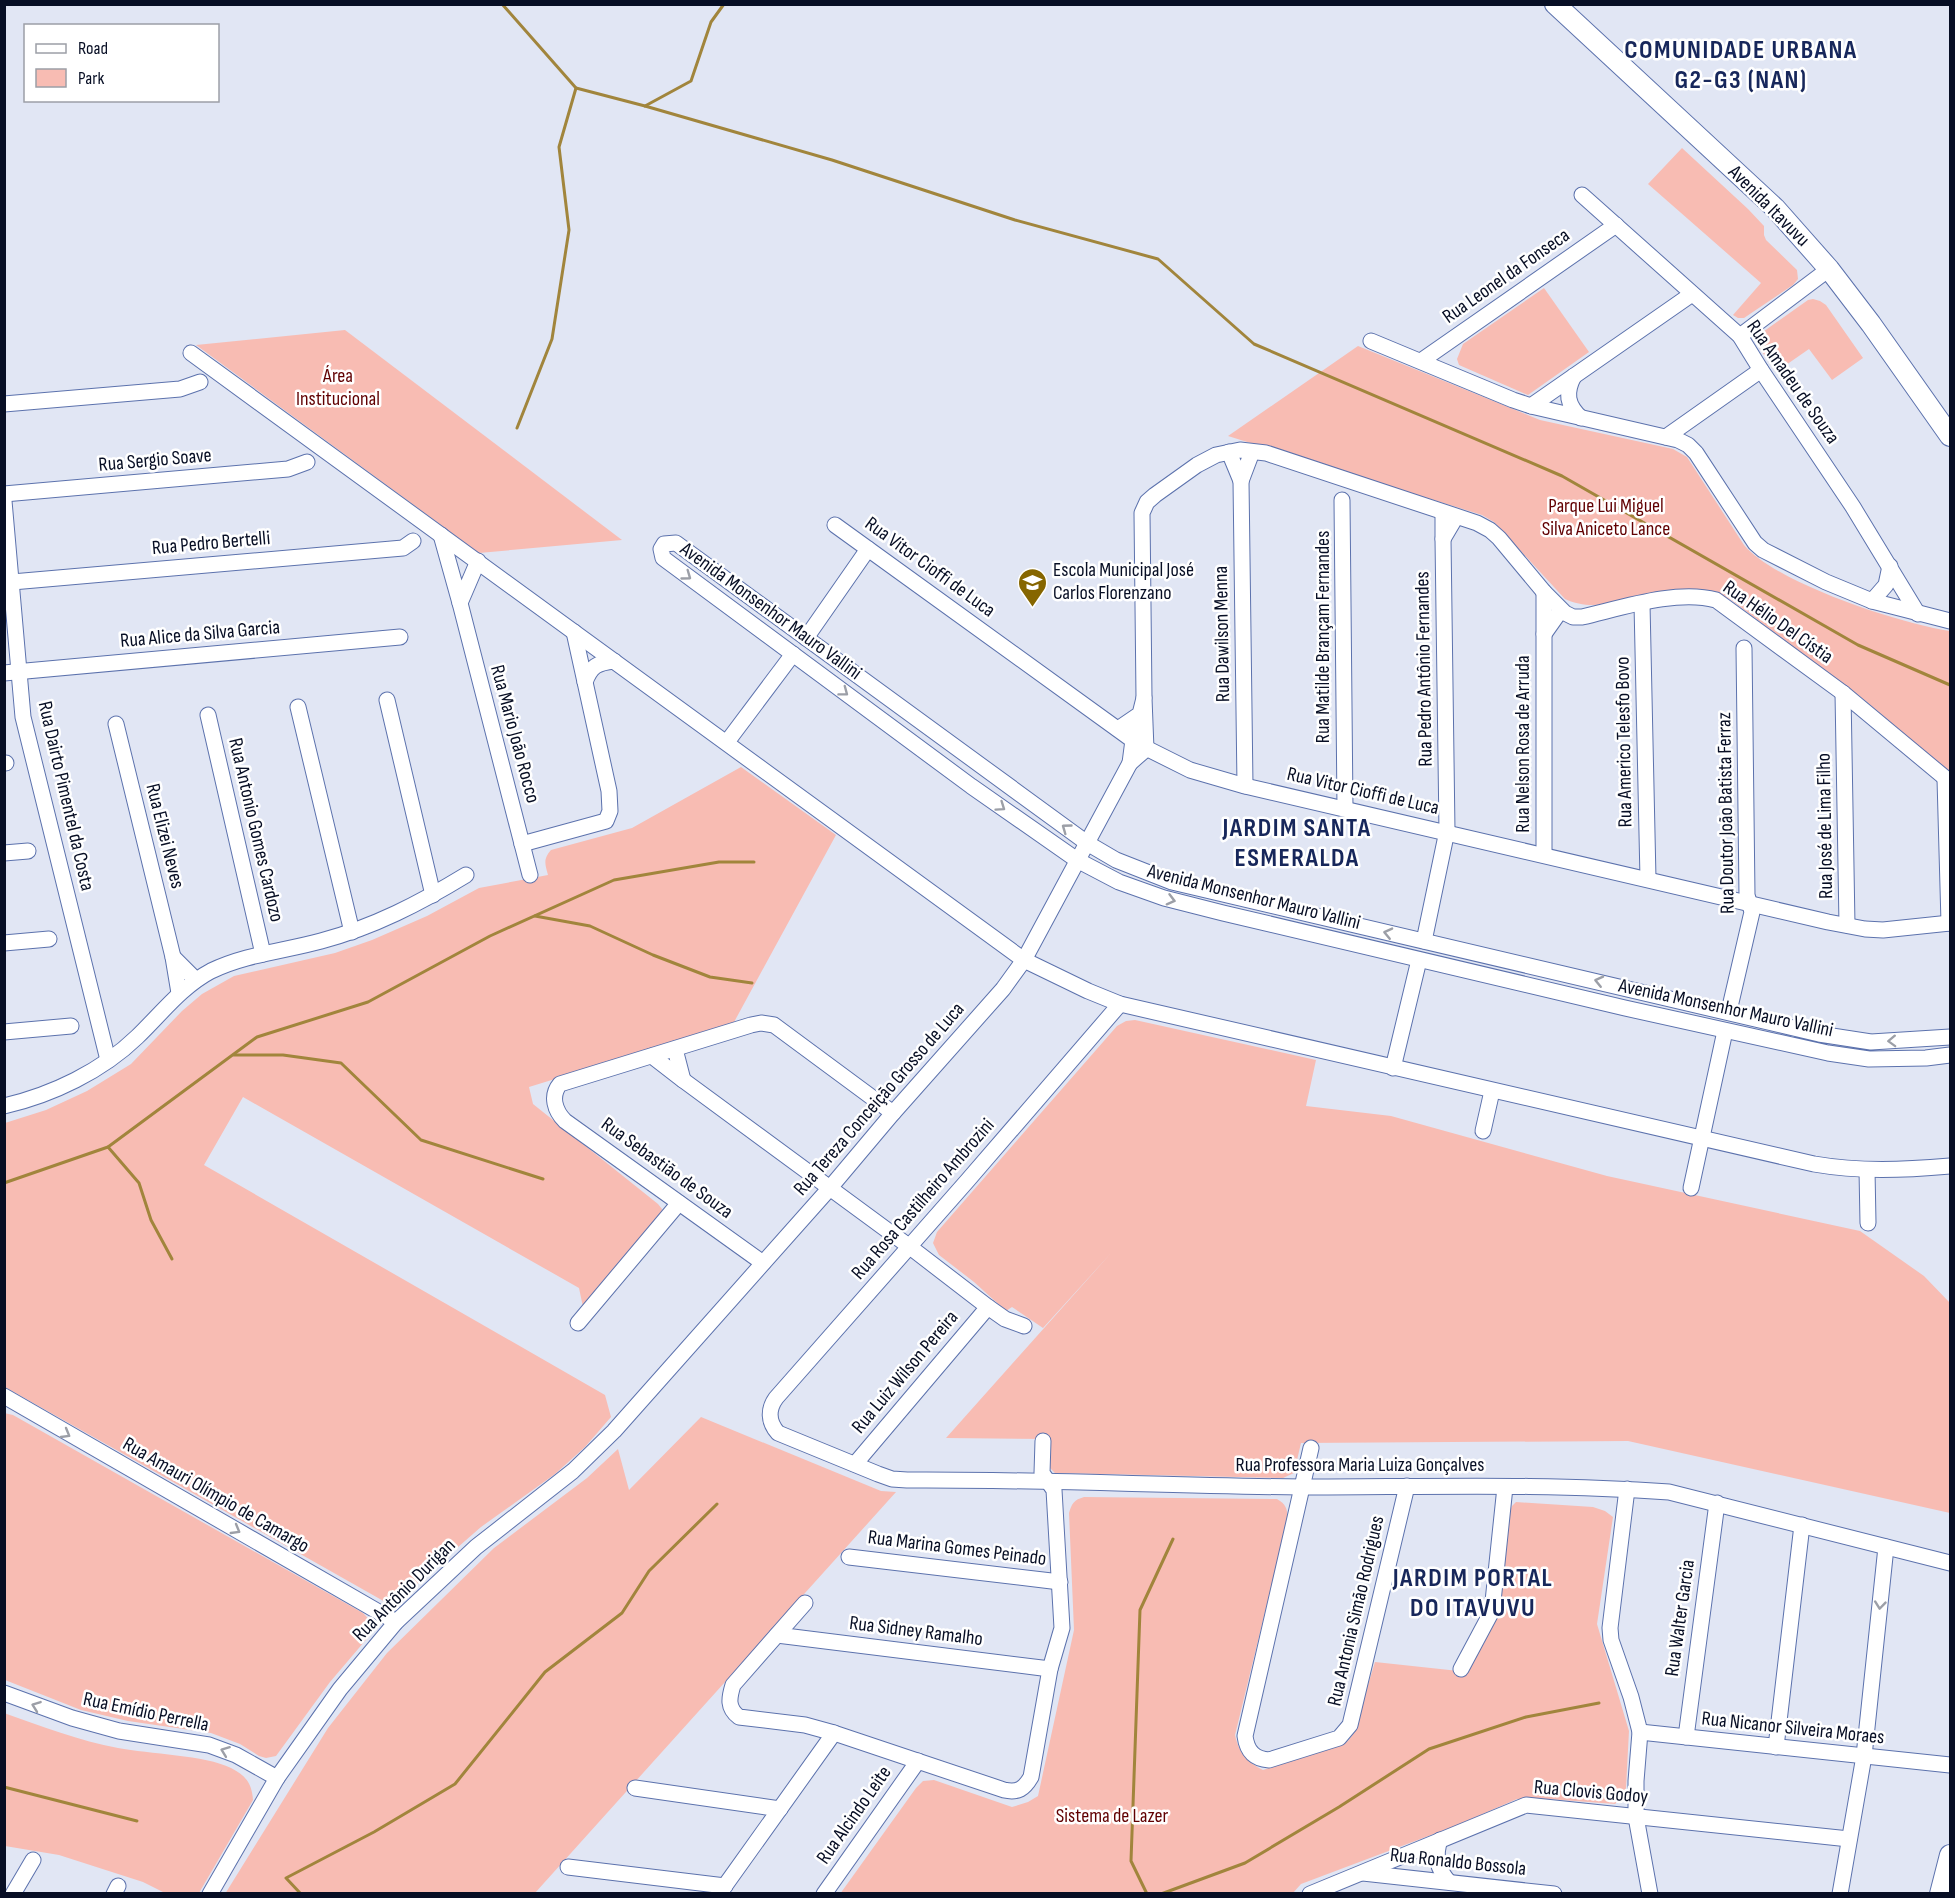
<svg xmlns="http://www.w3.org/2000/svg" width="1955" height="1898" viewBox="0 0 1955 1898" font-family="'Sofia Sans Condensed',sans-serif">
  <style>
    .green { fill: #f8bcb3 }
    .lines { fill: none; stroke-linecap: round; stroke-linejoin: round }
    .stream { stroke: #a1853c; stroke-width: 3 }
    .minor-casing { stroke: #5c72ad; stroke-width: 17 }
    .major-casing { stroke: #5c72ad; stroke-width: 22 }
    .minor { stroke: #fff; stroke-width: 15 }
    .major { stroke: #fff; stroke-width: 20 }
    .oneway { stroke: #9c9fa7 }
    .labels { text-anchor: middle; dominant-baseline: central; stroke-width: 5; stroke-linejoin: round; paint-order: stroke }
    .street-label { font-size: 20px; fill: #070e24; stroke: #fff }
    .park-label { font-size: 20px; fill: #610002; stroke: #fff }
    .poi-label { font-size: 20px; fill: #070e24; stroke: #fff; text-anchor: start }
    .district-label { font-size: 26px; font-weight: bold; letter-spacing: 1.5px; fill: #17275b; stroke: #fff }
  </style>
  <rect width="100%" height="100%" fill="#e1e6f4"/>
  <g class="green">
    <polygon points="1682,148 1748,209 1764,226 1764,235 1766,240 1797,270 1798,279 1793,285 1744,318 1738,318 1733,315 1761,283 1648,184"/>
    <polygon points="1544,288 1589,352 1528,395 1459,365 1457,359 1463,344"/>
    <polygon points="1813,299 1820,301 1826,305 1863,358 1832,380 1809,349 1776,372 1758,346 1760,334 1808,300"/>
    <polygon points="345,330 622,540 479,553 196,345"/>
    <path d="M1358,346L1540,420L1673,449L1687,457L1744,545C1776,583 1900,624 1950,631V773L1862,698L1731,600C1673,569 1612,622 1565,599L1494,522L1482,515L1228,436Z"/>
    <path d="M741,767L836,835L733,1024L529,1087L533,1104L658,1204L662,1209L661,1216L583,1307L579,1288L243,1097L204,1165L605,1395L611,1417L585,1447L555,1474L481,1527L434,1568L400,1601L395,1604L387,1603L5,1387V1123L46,1110L87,1091L131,1064L182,1011L202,994L234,976L335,953L372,940L427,916L479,888L548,875C545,864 543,859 551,850L632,828Z"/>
    <polygon points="1135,1020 1316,1060 1306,1106 1391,1116 1607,1176 1860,1231 1924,1276 1950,1303 1950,1513 1628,1441 1301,1443 1294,1473 1283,1478 1055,1473 1049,1467 1049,1439 946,1438 1112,1252 1043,1328 1012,1307 1006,1311 974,1282 939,1255 933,1243 937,1232 1117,1026 1126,1021"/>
    <path d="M4,1413L13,1415L363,1613C371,1621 373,1625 370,1635L330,1682L276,1756L266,1758L259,1756L240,1744L211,1733L128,1721L81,1710L5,1680Z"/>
    <polygon points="701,1417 881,1491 896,1492 535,1893 225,1894 328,1728 387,1653 494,1548 587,1478 618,1449 629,1490"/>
    <path d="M1084,1497L1277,1499C1286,1504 1287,1509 1288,1518L1235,1735C1239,1753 1247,1762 1263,1770L1348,1741L1353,1734L1375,1662L1468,1672L1499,1612L1510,1511L1512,1506L1516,1502L1593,1507L1605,1511L1613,1517L1597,1624L1629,1731L1626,1788L1620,1799L1615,1804L1548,1799H1517L1455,1826L1301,1884L1293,1893L840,1894L916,1788L923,1781L934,1780L1012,1807L1028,1802L1038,1796L1074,1630L1069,1513C1072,1503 1074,1500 1084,1497Z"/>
    <path d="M4,1713C41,1726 80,1741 118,1748C149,1754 205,1755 231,1768C245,1775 252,1783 253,1800L199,1893H165L143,1882L59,1855L5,1846Z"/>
  </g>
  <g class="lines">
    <g class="stream">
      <polyline points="502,4 576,88 645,106 832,160 1015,220 1158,259 1254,344 1562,476 1858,645 1950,685"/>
      <polyline points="645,106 691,81 711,22 724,4"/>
      <polyline points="517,428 552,339 569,230 559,147 576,88"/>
      <polyline points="535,916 590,926 653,955 710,977 752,983"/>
      <polyline points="234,1055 283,1055 341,1063 421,1140 543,1179"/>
      <polyline points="108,1147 139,1183 151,1220 172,1259"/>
      <polyline points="4,1183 108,1147 257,1037 368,1002 490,936 614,880 719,862 754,862"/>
      <polyline points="4,1787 137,1821"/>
      <polyline points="301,1894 286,1878 374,1832 455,1784 545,1672 622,1613 649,1571 717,1504"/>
      <polyline points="1147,1894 1131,1861 1140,1610 1173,1539"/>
      <polyline points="1161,1894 1245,1863 1339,1807 1429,1749 1526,1717 1599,1703"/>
    </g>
    <defs>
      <g id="minor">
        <polyline points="1582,195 1740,336 1761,370 1853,507 1918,614"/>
        <polyline points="1740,336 1829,269"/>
        <polyline points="1371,341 1513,400 1531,406 1678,440 1688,445 1696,453 1755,543 1763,550 1826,582 1872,601 1950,621"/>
        <path d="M191,353L1024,960L1088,991L1120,1004L1814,1164C1860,1172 1904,1170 1950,1166"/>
        <polyline points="1421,361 1616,225"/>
        <path d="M1574,376C1565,393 1567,405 1581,418"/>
        <polyline points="4,404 180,389 200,382"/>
        <polyline points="1531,406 1692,294"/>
        <polyline points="1666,437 1761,370"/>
        <polyline points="1229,452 1241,481 1252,452"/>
        <polyline points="1241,481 1245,786"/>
        <polyline points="4,494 288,469 307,462"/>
        <polyline points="1342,500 1345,809"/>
        <polyline points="4,501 23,717 108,1060"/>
        <polyline points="1443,513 1443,539 1456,517"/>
        <polyline points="835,525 1138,744 1190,770 1245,786 1828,922 1865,929 1883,930 1950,923"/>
        <polyline points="441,535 460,603 478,561"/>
        <polyline points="12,582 403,548 413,541"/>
        <polyline points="1544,592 1544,634 1561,610"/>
        <polyline points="1872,601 1886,585 1890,566"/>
        <polyline points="460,603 530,875"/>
        <polyline points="1642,604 1648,879"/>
        <path d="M574,632L585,682C591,666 597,663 614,661"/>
        <polyline points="1544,634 1544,855"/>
        <polyline points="806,638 868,549"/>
        <polyline points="4,673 400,637"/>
        <polyline points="1843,693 1847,925"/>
        <path d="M1144,698L1142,513L1147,502L1155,495L1197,465L1216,455L1240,450L1266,453L1477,523L1490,530L1499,538L1544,592L1565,613L1573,617H1582C1621,608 1677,589 1716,600L1843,693L1950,782"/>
        <polyline points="387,700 433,895"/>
        <polyline points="298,707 352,932"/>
        <polyline points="208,715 263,954"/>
        <polyline points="116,724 173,957"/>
        <polyline points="1118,729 1140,714 1144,698 1146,749 1130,763 1133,740 1140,714"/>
        <polyline points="727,742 793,654"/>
        <polyline points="4,763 6,763"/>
        <polyline points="1945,779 1949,923"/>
        <polyline points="522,844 606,821 610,811 609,791 585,682"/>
        <polyline points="4,853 28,851"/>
        <polyline points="1424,941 1447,831 1443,539"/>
        <polyline points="4,943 49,939"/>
        <polyline points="179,993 173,957 196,980"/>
        <path d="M1120,1004L968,1180L776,1398C768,1409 768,1422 778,1433L878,1474L892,1479L907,1480C1038,1479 1170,1486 1302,1487C1424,1487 1547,1483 1669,1492L1950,1563"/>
        <polyline points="1729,1011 1752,912 1747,895 1744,648"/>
        <polyline points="4,1032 71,1026"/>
        <polyline points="1950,1037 1871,1042 1819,1034 1172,882 1116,860 1087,843 676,543 664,544 661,549 663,558 971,786 1077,860 1119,882 1164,898 1223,913 1625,1008 1828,1053 1869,1059 1926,1058 1950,1055"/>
        <polyline points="652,1056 683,1080 675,1049"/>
        <polyline points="1393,1068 1419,960"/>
        <polyline points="683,1080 910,1247 988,1307 1005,1319 1024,1326"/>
        <path d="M4,1106C52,1095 102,1071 137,1037C161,1014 181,987 211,971C246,954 285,951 321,941C374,927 420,903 466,875"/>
        <polyline points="1483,1131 1492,1091"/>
        <polyline points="1867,1170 1868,1223"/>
        <polyline points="1691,1188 1725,1031"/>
        <path d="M763,1263L565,1121C555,1111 550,1096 560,1084L751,1025L761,1023L774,1025L893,1113"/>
        <polyline points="578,1323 679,1203"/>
        <polyline points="4,1396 396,1622"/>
        <path d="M1311,1448L1245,1736C1247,1751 1254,1759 1269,1760L1339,1738L1350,1725L1407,1486"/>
        <polyline points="855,1464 988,1307"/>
        <polyline points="1627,1489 1610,1628 1611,1640 1631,1697 1640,1732 1636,1781 1636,1817 1650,1894"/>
        <polyline points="849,1557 1060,1582"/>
        <path d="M805,1603L733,1685C729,1698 727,1708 739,1717L805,1725L834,1733L1004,1790C1018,1793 1024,1789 1031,1777L1050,1669L1062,1628L1054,1490L1042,1473L1043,1441"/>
        <polyline points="777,1635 1050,1669"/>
        <polyline points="1461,1669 1492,1611 1505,1487"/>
        <polyline points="4,1693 72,1718 119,1731 209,1745 236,1755 277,1778"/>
        <polyline points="1640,1732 1950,1765"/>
        <polyline points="1686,1737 1717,1503"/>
        <polyline points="1776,1747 1802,1525"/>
        <polyline points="635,1788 780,1809"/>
        <path d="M1440,1840C1434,1856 1438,1870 1449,1882"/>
        <polyline points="568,1867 725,1886"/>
        <polyline points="1363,1873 1554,1894"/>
        <polyline points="13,1894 33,1860"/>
        <polyline points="114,1894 118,1886"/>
        <polyline points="210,1894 277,1778 340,1689 396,1622 476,1547 573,1471 614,1431 829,1189 893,1113 1003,989 1024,960 1130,763"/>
        <polyline points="719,1894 834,1733"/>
        <polyline points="824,1894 918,1761"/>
        <polyline points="1310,1894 1526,1805 1849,1839"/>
        <polyline points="1840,1894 1864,1756 1886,1547"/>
      </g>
      <g id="major">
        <polyline points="1555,4 1775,208 1829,269 1871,324 1950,436"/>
        <polyline points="1940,1894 1950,1855"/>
      </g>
    </defs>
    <use href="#minor" class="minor-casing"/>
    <use href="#major" class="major-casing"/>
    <use href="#minor" class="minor"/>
    <use href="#major" class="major"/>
  </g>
  <defs><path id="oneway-chevron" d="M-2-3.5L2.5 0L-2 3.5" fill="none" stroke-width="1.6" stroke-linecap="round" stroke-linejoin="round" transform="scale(1.5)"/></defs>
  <g class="oneway">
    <use href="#oneway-chevron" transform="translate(687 576) rotate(36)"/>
    <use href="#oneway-chevron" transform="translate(844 692) rotate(37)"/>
    <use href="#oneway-chevron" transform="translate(1001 807) rotate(35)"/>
    <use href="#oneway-chevron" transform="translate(1066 828) rotate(-144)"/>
    <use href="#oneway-chevron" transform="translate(1171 900) rotate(15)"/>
    <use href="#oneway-chevron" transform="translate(1388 933) rotate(-167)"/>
    <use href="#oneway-chevron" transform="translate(1599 981) rotate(-167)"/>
    <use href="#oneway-chevron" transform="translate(1892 1041) rotate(178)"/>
    <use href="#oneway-chevron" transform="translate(66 1434) rotate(30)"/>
    <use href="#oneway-chevron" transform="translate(236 1530) rotate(30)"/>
    <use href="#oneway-chevron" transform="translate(1880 1605) rotate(96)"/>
    <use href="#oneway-chevron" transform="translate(36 1706) rotate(-160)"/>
    <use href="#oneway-chevron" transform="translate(225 1751) rotate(-159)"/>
  </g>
  <defs>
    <symbol id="school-pin" viewBox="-11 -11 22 30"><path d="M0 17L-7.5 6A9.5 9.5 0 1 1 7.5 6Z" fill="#866600" stroke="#fff"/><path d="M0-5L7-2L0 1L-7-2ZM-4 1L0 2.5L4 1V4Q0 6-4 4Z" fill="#fff"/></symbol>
  </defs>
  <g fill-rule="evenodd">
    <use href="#school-pin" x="1016" y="566" width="33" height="45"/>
  </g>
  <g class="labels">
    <g class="street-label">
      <text transform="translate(1769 206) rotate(45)">Avenida Itavuvu</text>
      <text transform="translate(1506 276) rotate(-35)">Rua Leonel da Fonseca</text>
      <text transform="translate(1793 382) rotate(55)">Rua Amadeu de Souza</text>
      <text transform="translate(155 460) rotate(-5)">Rua Sergio Soave</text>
      <text transform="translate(211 543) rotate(-5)">Rua Pedro Bertelli</text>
      <text transform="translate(930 567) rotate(36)">Rua Vitor Cioffi de Luca</text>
      <text transform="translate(771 611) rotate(36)">Avenida Monsenhor Mauro Vallini</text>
      <text transform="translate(1778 622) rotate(35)">Rua Hélio Del Cístia</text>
      <text transform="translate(200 634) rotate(-5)">Rua Alice da Silva Garcia</text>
      <text transform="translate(1222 634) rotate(-91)">Rua Dawilson Menna</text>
      <text transform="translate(1323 637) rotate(-90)">Rua Matilde Brançam Fernandes</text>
      <text transform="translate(1424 669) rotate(-91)">Rua Pedro Antônio Fernandes</text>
      <text transform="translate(515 734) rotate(75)">Rua Mario João Rocco</text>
      <text transform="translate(1624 742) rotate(-91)">Rua Americo Telesfo Bovo</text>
      <text transform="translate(1523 744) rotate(-90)">Rua Nelson Rosa de Arruda</text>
      <text transform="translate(1363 791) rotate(13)">Rua Vitor Cioffi de Luca</text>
      <text transform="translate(66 796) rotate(77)">Rua Dairto Pimentel da Costa</text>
      <text transform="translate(1726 813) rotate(-91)">Rua Doutor João Batista Ferraz</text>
      <text transform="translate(1825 826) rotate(-91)">Rua José de Lima Filho</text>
      <text transform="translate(256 830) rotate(77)">Rua Antonio Gomes Cardozo</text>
      <text transform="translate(165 836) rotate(76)">Rua Elizei Neves</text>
      <text transform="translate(1254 897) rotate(14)">Avenida Monsenhor Mauro Vallini</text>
      <text transform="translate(1726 1008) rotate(12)">Avenida Monsenhor Mauro Vallini</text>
      <text transform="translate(879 1099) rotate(-49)">Rua Tereza Conceição Grosso de Luca</text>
      <text transform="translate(667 1168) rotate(36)">Rua Sebastião de Souza</text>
      <text transform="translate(923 1199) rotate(-49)">Rua Rosa Castilheiro Ambrozini</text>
      <text transform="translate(905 1372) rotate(-50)">Rua Luiz Wilson Pereira</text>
      <text x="1360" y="1465">Rua Professora Maria Luiza Gonçalves</text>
      <text transform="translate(216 1495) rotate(30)">Rua Amauri Olímpio de Camargo</text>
      <text transform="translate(957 1548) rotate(7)">Rua Marina Gomes Peinado</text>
      <text transform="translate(404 1590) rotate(-45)">Rua Antônio Durigan</text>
      <text transform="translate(1356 1611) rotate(-77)">Rua Antonia Simão Rodrigues</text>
      <text transform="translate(1680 1618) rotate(-82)">Rua Walter Garcia</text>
      <text transform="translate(916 1631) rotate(7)">Rua Sidney Ramalho</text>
      <text transform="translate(146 1712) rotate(12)">Rua Emídio Perrella</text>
      <text transform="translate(1793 1728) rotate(6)">Rua Nicanor Silveira Moraes</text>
      <text transform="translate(1591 1792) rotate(5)">Rua Clovis Godoy</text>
      <text transform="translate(854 1815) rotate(-55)">Rua Alcindo Leite</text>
      <text transform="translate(1458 1862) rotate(6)">Rua Ronaldo Bossola</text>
    </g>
    <g class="park-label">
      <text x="338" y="376">Área<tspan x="338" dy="23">Institucional</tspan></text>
      <text x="1606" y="506">Parque Lui Miguel<tspan x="1606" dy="23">Silva Aniceto Lance</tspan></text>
      <text x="1112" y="1816">Sistema de Lazer</text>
    </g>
    <g class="poi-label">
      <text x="1053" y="570">Escola Municipal José<tspan x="1053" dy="23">Carlos Florenzano</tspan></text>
    </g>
    <g class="district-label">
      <text x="1741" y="50">COMUNIDADE URBANA<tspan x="1741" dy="30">G2-G3 (NAN)</tspan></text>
      <text x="1297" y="828">JARDIM SANTA<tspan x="1297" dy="30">ESMERALDA</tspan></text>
      <text x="1473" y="1578">JARDIM PORTAL<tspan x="1473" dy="30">DO ITAVUVU</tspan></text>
    </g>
  </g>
  <rect width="1955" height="1898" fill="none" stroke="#070e24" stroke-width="12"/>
  <rect x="24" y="24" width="195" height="78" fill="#ffffff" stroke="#9c9fa7" stroke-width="1.5"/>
  <rect x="36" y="44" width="30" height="9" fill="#ffffff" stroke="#9c9fa7" stroke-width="1.5"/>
  <text x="78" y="54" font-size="18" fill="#070e24">Road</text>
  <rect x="36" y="69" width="30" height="18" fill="#f8bcb3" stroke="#9c9fa7" stroke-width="1.5"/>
  <text x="78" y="84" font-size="18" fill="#070e24">Park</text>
</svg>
